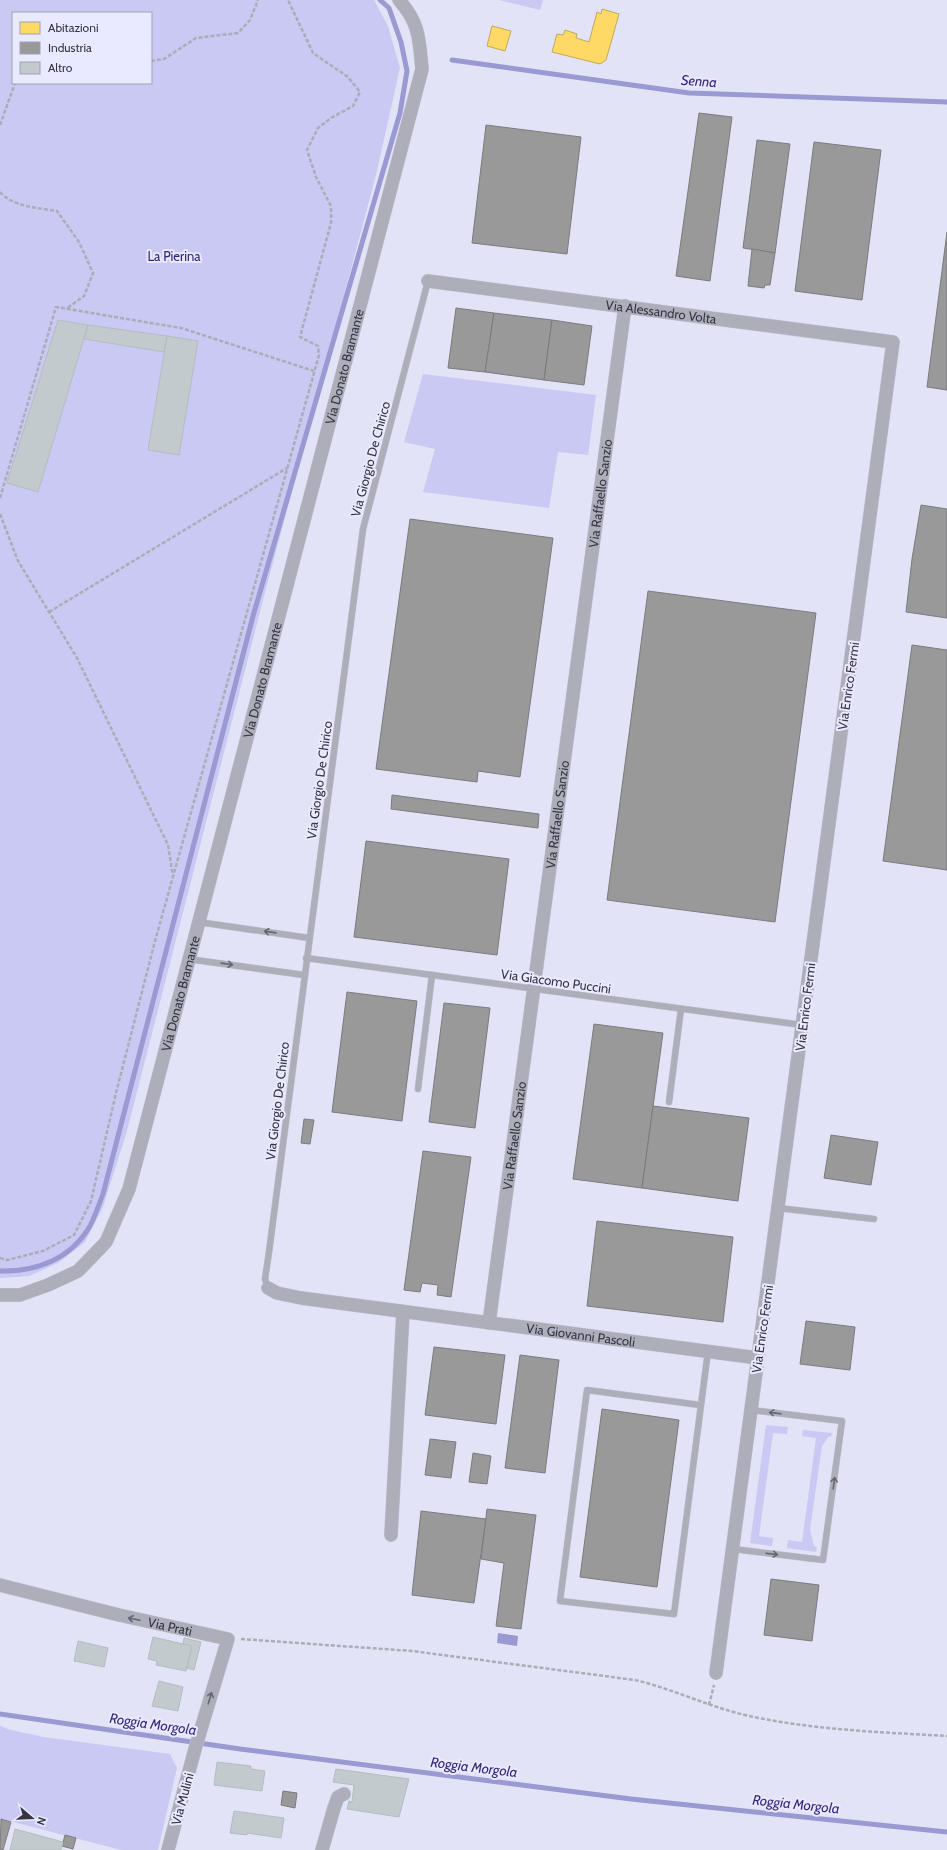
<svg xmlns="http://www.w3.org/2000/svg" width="947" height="1850" viewBox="0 0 947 1850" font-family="Cabin,sans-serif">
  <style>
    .green { fill: #c9c9f4; fill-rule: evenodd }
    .water { fill: #9b99d1 }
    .homes { fill: #ffd966; stroke: #c2a85c }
    .industry { fill: #999; stroke: #7b7b7f }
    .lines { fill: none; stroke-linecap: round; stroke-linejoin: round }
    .stream { stroke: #9b99d1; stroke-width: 5 }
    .building { fill: #c3cace; stroke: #b5bcc0 }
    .service-casing { stroke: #c1c2d1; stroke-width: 7 }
    .minor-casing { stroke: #c1c2d1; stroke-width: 14 }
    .path { stroke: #acacb7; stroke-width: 2.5; stroke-dasharray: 4 2; stroke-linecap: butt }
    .service { stroke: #aeaeba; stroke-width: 6 }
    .minor { stroke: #aeaeba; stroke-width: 13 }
    .oneway { stroke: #656573 }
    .labels { text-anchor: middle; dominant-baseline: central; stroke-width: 4; stroke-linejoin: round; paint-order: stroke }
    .park-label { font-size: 13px; fill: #34257a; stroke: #e9e9ff }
    .street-label { font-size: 13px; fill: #353543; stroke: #e9e9ff }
    .water-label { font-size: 14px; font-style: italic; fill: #36277c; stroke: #e9e9ff }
  </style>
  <rect width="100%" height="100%" fill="#e2e3f6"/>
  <g class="green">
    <path d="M0,0H374L388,26L400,68L376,175L262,604L127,1131L103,1207L85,1242L58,1263L29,1276L0,1278ZM13,13H151V83H13Z"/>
    <polygon points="499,0 543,0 540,10"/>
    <polygon points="423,374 596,395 588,455 558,452 549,508 423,492 435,449 404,442"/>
    <polygon points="766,1425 788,1427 787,1434 773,1433 759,1536 773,1538 772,1546 750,1543"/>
    <polygon points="803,1430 832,1433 831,1437 829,1436 822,1446 810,1530 814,1546 817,1547 816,1552 787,1548 788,1540 802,1542 816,1438 802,1436"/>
    <polygon points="0,1726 11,1730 44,1737 170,1754 177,1768 158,1850 121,1850 2,1819 0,1823"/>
  </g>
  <polygon class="water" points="498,1633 518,1636 517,1646 497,1643"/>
  <g class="homes">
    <polygon points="602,9 619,14 606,60 600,64 552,52 557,34 563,35 565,30 577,34 576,38 589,42 597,12 601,14"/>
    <polygon points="492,26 511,31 505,51 487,46"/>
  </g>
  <g class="industry">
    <polygon points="699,113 732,117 710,281 676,276"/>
    <polygon points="486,125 581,137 567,254 472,243"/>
    <polygon points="757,140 790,144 775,253 743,248"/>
    <polygon points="814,142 881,150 862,300 795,291"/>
    <polygon points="947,232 947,390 927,387"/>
    <polygon points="752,249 775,253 770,285 765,285 764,288 748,286"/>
    <polygon points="456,308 494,313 485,372 448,368"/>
    <polygon points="494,313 552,320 544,380 485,372"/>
    <polygon points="552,320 592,326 584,385 544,380"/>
    <polygon points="921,505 947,509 947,618 906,612 912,559"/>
    <polygon points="410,519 553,538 520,777 478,771 477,782 376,769"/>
    <polygon points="648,591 816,613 775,922 607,900"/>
    <polygon points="912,645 947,650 947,870 883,861"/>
    <polygon points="392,795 539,814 538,828 391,809"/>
    <polygon points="366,841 509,859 497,955 354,937"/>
    <polygon points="347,992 417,1001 402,1121 332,1112"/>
    <polygon points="444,1003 490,1008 475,1128 429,1122"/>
    <polygon points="594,1024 663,1033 642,1188 573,1179"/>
    <polygon points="653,1106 749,1118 738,1201 642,1188"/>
    <polygon points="304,1119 314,1120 310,1144 301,1143"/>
    <polygon points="831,1135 878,1142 871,1185 824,1178"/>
    <polygon points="423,1151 471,1157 451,1297 437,1295 438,1285 422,1283 420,1292 404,1290"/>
    <polygon points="597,1221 733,1237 723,1322 587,1306"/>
    <polygon points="806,1321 855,1327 850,1370 800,1364"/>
    <polygon points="434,1347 505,1355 496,1424 425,1415"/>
    <polygon points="520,1355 559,1360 545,1473 505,1468"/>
    <polygon points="602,1409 679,1420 657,1587 580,1577"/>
    <polygon points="430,1439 456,1442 451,1478 425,1475"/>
    <polygon points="473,1453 491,1456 487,1484 469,1482"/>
    <polygon points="487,1509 536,1515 521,1629 496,1626 504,1563 481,1559"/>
    <polygon points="421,1511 486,1519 474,1603 412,1595"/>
    <polygon points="771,1579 819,1585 812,1641 764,1635"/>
    <polygon points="283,1791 297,1793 295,1808 281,1805"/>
    <polygon points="1,1819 11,1822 3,1850 0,1850"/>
    <polygon points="65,1835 76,1838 73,1849 62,1846"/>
  </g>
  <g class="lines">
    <g class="stream">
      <polyline points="452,60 689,93 947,102"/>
      <path d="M0,1271C36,1272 71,1259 90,1226C95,1216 99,1205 103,1194L253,616L400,113L407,71L401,42L389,8L380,0"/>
      <polyline points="0,1714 240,1749 631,1799 947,1832"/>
    </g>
  </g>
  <g class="building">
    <polygon points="58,320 88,325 38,492 7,483"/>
    <polygon points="88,325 167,336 164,352 84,339"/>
    <polygon points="167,336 198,341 179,455 148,450"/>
    <polygon points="153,1637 192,1646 186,1671 156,1665 157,1661 148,1659"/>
    <polygon points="184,1638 201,1642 194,1670 187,1668 192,1646 183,1644"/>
    <polygon points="78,1641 108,1648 104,1667 74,1661"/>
    <polygon points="159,1681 183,1687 178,1711 152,1706"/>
    <polygon points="217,1762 251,1766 251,1769 265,1771 262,1791 214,1785"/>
    <polygon points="336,1769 409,1779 399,1817 347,1809 349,1801 352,1802 354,1785 333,1782"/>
    <polygon points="234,1811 284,1818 281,1838 247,1833 247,1835 230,1833"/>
    <polygon points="15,1829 63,1842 61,1850 10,1850"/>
  </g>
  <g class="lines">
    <defs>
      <g id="service">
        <polyline points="198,922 309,938"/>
        <polyline points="306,958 802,1025"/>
        <polyline points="188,959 304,975"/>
        <polyline points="418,1089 432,975"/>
        <polyline points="669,1102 681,1009"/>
        <polyline points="778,1208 874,1219"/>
        <polyline points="268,1288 265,1279 269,1252 363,529 428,281"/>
        <polyline points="700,1405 587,1390 560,1601 674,1614 708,1351"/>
        <polyline points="733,1549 823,1560 842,1421 751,1410"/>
      </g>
      <g id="minor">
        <path id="s1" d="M428,281L893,342L716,1673"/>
        <path id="s2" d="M268,1288L277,1293L301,1298L758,1358"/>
        <path id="s3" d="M0,1295H20L48,1285L78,1271L106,1242L129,1189L422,69C419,39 420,24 399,0"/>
        <path id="s4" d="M489,1323L625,306"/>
        <polyline points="391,1535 403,1312"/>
        <path id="s5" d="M0,1585L119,1615L228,1639L195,1749L168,1850"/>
        <polyline points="322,1850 334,1808 338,1797 344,1794"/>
      </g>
    </defs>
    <use href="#service" class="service-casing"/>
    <use href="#minor" class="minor-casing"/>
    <g class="path">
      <polyline points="151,61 164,59 196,38 238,33 250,20 258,0"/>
      <polyline points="0,125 15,83"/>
      <path d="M0,192C13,207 39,208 57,211L79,242L93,273L84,296L66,309"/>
      <polyline points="0,498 56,307 181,328 314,371"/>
      <polyline points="0,514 18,561 77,658 168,845 173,876"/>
      <polyline points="49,612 287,468"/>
      <polyline points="0,1258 7,1260 43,1251 74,1235 91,1201 116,1093 155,941 319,355 318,346 300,337 331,223 331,206 316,177 307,150 318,128 331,118 353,106 360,92 348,77 313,53 288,0"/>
      <path d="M241,1639L412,1651L635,1680C673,1689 707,1706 745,1715C811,1730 879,1732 947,1736"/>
      <polyline points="709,1705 714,1685"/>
    </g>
    <use href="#service" class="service"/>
    <use href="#minor" class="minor"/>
  </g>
  <defs><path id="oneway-shaft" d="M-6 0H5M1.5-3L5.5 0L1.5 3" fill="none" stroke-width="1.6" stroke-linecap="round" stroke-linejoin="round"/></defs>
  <g class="oneway">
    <use href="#oneway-shaft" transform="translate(270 932) rotate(-172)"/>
    <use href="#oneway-shaft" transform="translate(227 964) rotate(8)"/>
    <use href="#oneway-shaft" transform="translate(775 1413) rotate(-173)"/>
    <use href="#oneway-shaft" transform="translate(834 1483) rotate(-82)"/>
    <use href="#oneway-shaft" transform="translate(772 1554) rotate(7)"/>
    <use href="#oneway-shaft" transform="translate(134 1619) rotate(-168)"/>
    <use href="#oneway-shaft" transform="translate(210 1698) rotate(-73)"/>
  </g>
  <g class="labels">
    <g class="park-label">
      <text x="174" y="256">La Pierina</text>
    </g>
    <g class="street-label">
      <text stroke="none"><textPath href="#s1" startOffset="235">Via Alessandro Volta</textPath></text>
      <text stroke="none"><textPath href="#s3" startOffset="1031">Via Donato Bramante</textPath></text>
      <text transform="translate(370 459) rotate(-75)">Via Giorgio De Chirico</text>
      <text stroke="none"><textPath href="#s4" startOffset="837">Via Raffaello Sanzio</textPath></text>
      <text stroke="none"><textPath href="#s3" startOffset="707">Via Donato Bramante</textPath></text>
      <text transform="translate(848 686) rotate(-82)">Via Enrico Fermi</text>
      <text transform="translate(319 780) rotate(-82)">Via Giorgio De Chirico</text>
      <text stroke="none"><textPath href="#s4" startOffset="513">Via Raffaello Sanzio</textPath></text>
      <text transform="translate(556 981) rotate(8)">Via Giacomo Puccini</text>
      <text stroke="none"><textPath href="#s3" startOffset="383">Via Donato Bramante</textPath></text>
      <text transform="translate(805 1007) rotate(-83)">Via Enrico Fermi</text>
      <text transform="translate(277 1101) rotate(-83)">Via Giorgio De Chirico</text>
      <text stroke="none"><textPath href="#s4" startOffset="189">Via Raffaello Sanzio</textPath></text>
      <text transform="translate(762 1329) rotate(-82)">Via Enrico Fermi</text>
      <text stroke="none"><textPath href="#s2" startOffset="317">Via Giovanni Pascoli</textPath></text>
      <text stroke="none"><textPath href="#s5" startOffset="175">Via Prati</textPath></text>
      <text transform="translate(182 1799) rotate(-75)">Via Mulini</text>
    </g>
    <g class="water-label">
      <text transform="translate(699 81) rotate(4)">Senna</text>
      <text transform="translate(153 1724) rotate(8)">Roggia Morgola</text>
      <text transform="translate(474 1767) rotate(7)">Roggia Morgola</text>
      <text transform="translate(796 1804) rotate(6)">Roggia Morgola</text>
    </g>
  </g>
  <rect x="12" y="12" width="140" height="72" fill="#e9e9ff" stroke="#a1a1b4"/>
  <rect x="20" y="22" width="20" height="12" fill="#ffd966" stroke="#a1a1b4"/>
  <text x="48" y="32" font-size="12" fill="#353543">Abitazioni</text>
  <rect x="20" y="42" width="20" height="12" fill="#999999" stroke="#a1a1b4"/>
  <text x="48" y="52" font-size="12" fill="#353543">Industria</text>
  <rect x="20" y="62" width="20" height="12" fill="#c3cace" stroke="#a1a1b4"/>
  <text x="48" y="72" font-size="12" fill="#353543">Altro</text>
  <g transform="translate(32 1818) rotate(109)" stroke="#e9e9ff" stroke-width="3" paint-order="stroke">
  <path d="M0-3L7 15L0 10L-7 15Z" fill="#353543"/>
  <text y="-6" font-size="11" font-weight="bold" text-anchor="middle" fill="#353543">N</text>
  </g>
</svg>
